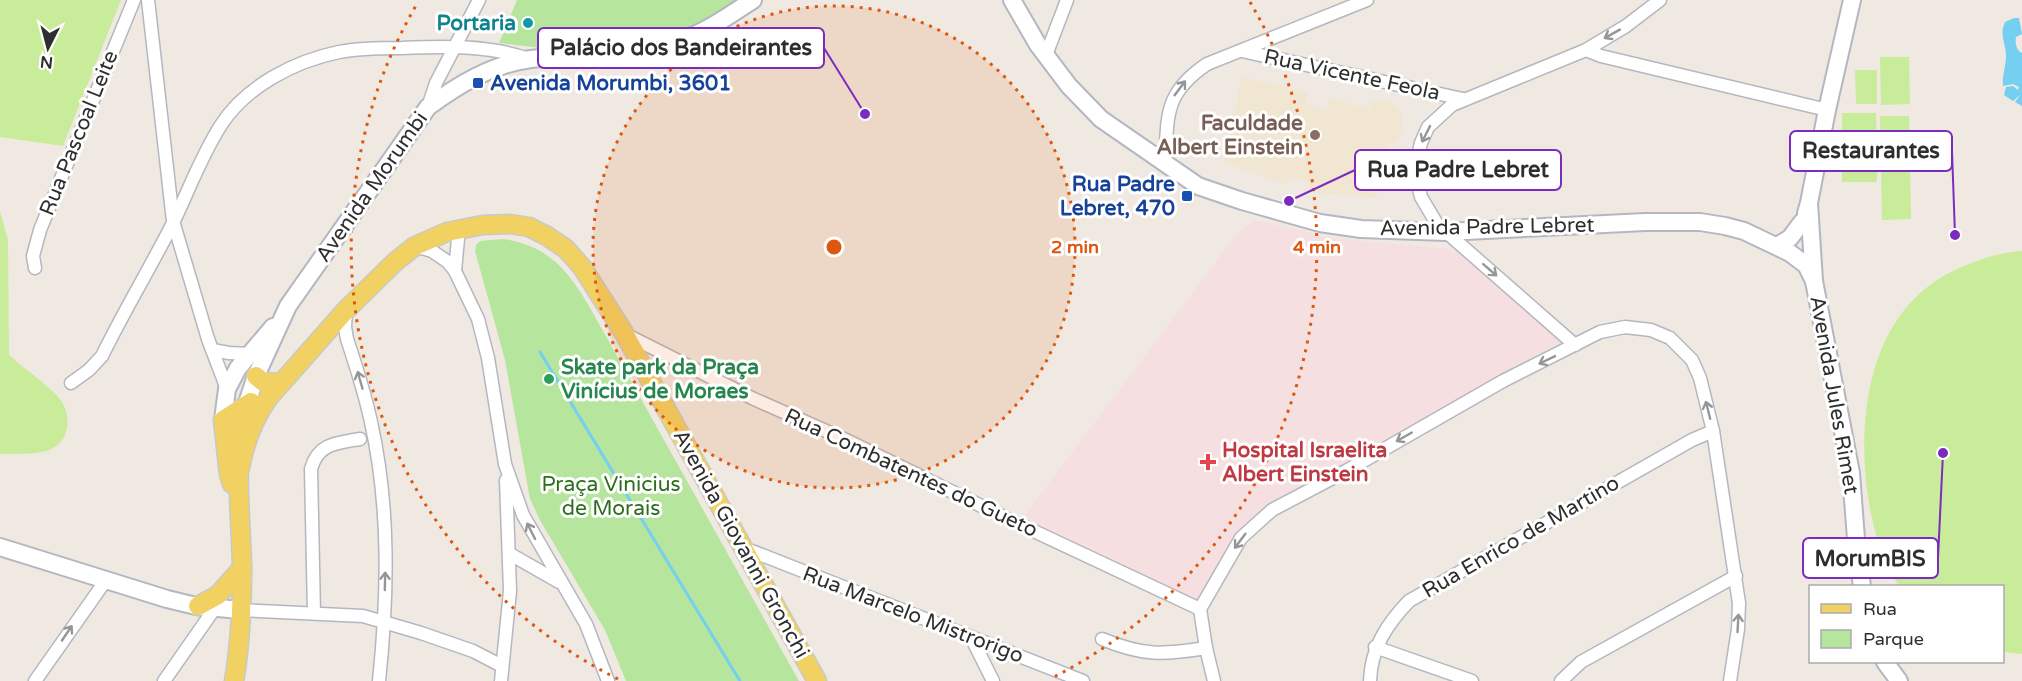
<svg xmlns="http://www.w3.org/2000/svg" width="2022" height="681" viewBox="0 0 2022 681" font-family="'Varela Round',sans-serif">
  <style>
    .education { fill: #f0e6d1 }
    .medical { fill: #f5dfe0 }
    .green { fill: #b6e59e }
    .pitch { fill: #c9ec9a }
    .water { fill: #75cff0 }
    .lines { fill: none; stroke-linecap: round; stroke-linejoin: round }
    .stream { stroke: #75cff0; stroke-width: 3 }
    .street-casing { stroke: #b4b7c1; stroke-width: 15 }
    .secondary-casing { stroke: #b4b7c1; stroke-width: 20 }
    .primary-casing { stroke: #c9c9c9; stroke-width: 21 }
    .street { stroke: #fff; stroke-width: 12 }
    .secondary { stroke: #fff; stroke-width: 16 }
    .primary { stroke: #f2d163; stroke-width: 18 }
    .oneway { stroke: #969696 }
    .ring { fill: none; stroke: #df570e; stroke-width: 3; stroke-dasharray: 3 6 }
    .culture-dot { fill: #0f9aa8; stroke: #fff; stroke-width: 2 }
    .transit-dot { fill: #1a4fb4; stroke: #fff; stroke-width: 2 }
    .education-dot { fill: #8d6e63; stroke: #fff; stroke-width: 2 }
    .leisure-dot { fill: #2e9e5b; stroke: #fff; stroke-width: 2 }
    .health-dot { fill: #e0444e; stroke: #fff; stroke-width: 2 }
    .labels { text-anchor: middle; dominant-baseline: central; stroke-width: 6; stroke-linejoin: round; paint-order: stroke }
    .culture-label { font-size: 21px; font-weight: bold; fill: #0d838f; stroke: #fff; text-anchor: end }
    .street-label { font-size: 21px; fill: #2e2e2e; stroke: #fff }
    .transit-label { font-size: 21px; font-weight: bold; fill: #164399; stroke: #fff; text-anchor: start }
    .education-label { font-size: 21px; font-weight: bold; fill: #785e54; stroke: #fff; text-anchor: end }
    .leisure-label { font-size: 21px; font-weight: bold; fill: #27864d; stroke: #fff; text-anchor: start }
    .health-label { font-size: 21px; font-weight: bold; fill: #be3a42; stroke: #fff; text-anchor: start }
    .park-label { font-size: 21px; fill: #2c6e1b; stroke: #fff }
    .centre { fill: #df570e; stroke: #fff; stroke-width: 3 }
    .ring-label { font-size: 18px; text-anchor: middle; font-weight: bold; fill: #df570e; stroke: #fff; stroke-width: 6; stroke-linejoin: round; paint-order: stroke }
    .leader { fill: none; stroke: #7b2cbf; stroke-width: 2 }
    .callout-dot { fill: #7b2cbf; stroke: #fff; stroke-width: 2 }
    .callout { fill: #fff; stroke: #7b2cbf; stroke-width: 2 }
    .callout-label { font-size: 22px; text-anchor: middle; font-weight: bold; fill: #2e2e2e }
  </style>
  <rect width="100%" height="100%" fill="#efe9e1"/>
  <polygon class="education" points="1242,77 1308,93 1306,104 1327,111 1330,98 1369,109 1372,102 1386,100 1396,106 1402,117 1402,130 1397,141 1388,146 1376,198 1309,192 1309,182 1290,177 1286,185 1224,162"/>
  <polygon class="medical" points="1254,221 1259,221 1330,238 1448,249 1458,252 1566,339 1441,409 1264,516 1197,604 1022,519 1240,230"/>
  <g class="green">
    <polygon points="517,0 742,0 673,39 567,51 499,43"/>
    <path d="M503,239C548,246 567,269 589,306L799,681H626L605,630L541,522L530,499L505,360L475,251L476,245L480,241Z"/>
  </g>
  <g class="pitch">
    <polygon points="0,0 121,0 63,146 0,137"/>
    <polygon points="1880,57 1909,57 1910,104 1881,105"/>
    <polygon points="1855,70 1877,70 1877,104 1856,104"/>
    <polygon points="1842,113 1876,113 1877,182 1842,182"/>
    <polygon points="1880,116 1909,116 1911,219 1882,220"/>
    <path d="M0,211L8,240L9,355C24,369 45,382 59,398C66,407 69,417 67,428C61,459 25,453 0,454Z"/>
    <path d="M2022,251V654L2003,652L2002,586H1899C1877,552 1868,510 1865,469C1860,385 1882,296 1969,264C1987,257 2003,252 2022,251Z"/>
  </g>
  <path class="water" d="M2014,18H2019L2022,34L2016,37C2015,43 2016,50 2022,53V106L2015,102L2020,95L2013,101L2004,95L2006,87L2013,86L2018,90L2019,87L2013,84L2003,86C2002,75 2006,66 2006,56C2006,43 1999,35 2005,22Z"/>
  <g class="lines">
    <polyline class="stream" points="540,352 740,681"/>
    <defs>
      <g id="street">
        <polyline points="148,0 173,221 208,339 227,389"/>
        <polyline points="1586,50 1601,56 1827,110"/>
        <polyline points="1242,51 1463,99"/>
        <polyline points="1046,55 1067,0"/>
        <polyline points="428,107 436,83 479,0"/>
        <path d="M1165,164C1168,116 1163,94 1207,64L1367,0"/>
        <polyline points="415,246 432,251 448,262 455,271 478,319 488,358 505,464 523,515 586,624 608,681"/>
        <polyline points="35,268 33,256 40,230 134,0"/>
        <polyline points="455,271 459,228"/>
        <path d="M346,310L345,327L347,339C356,366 365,394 371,422C390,507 388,595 379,681"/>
        <polyline points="625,334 754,399 844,439 1006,518 1200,609"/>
        <polyline points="1575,345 1437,224 1421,197 1417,181 1416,163 1421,143 1428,127 1452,105 1586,50 1626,26 1660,0"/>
        <polyline points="212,350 229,353 251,354"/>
        <path d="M71,383L89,370L102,356C124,311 150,268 173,223C189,190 201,156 221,125C246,86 295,61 339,52C359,48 381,48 402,48C444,46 489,45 529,59"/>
        <polyline points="744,548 1083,681"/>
        <polyline points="510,554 559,582"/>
        <polyline points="240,610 363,616 421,633 473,651 502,666"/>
        <path d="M314,613L311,469C318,443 337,443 360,439"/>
        <polyline points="971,637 993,681"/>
        <path d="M1102,639C1143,656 1163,655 1206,648"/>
        <polyline points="1375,647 1472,681"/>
        <polyline points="35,681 106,580"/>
        <polyline points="164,681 215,608"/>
        <polyline points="501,681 510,591 506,480"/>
        <polyline points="1214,681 1206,648 1200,609 1241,538 1272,510 1346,471 1503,381 1600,332 1625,327 1651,330 1670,338 1692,360 1700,378 1713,431 1739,603 1738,629 1730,681"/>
        <path d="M1370,681C1371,648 1387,624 1409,601L1692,440L1713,431"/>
        <polyline points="1561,681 1581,662 1736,576"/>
      </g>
      <g id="secondary">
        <polyline points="1012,0 1038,45 1069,86 1101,119 1198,186 1242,201 1320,223 1361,229 1446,232 1645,222 1700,222 1725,226 1744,231 1790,253 1806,265 1814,281"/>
        <polyline points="1809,203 1814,281 1851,473 1857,552 1862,586"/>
        <polyline points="1806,213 1809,203 1827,110 1852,0"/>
        <polyline points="1777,246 1790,238 1802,222"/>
        <path d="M246,406L256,376L288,306L428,107C458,85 492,64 531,59C553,56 576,57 599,55C630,52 665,46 694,35C714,27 734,12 753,0"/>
        <polyline points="223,420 227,389 238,368 273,327"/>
        <polyline points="0,547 167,599 196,606 240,610"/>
        <polyline points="1885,662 1899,681"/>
      </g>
      <g id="primary">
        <polyline points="256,376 263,382 280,383"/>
        <path d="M240,468C245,441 253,419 269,397L346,310L395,262L415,246L447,232L483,225L510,224L529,227L547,236L566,249L582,267L624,333L817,681"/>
        <polyline points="232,484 229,474 223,420 251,402"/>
        <polyline points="198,606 218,595 242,568"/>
        <path d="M234,681C240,647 242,601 242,567C241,514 233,458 246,406"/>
      </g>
    </defs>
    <use href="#street" class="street-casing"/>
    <use href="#secondary" class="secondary-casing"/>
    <use href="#primary" class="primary-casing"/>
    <use href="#street" class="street"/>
    <use href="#secondary" class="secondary"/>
    <use href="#primary" class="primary"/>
  </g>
  <defs><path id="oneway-shaft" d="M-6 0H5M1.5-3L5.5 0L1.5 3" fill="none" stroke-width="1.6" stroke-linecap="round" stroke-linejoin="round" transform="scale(1.5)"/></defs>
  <g class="oneway">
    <use href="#oneway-shaft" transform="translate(1612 34) rotate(151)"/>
    <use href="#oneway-shaft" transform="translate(1180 88) rotate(-53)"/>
    <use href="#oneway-shaft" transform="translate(1426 134) rotate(117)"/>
    <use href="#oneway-shaft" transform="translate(1490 270) rotate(41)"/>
    <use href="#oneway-shaft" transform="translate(1547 360) rotate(154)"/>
    <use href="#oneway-shaft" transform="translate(360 380) rotate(-106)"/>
    <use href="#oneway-shaft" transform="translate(1708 410) rotate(-104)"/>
    <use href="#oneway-shaft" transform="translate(1404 437) rotate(150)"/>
    <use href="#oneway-shaft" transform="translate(531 531) rotate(-117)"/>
    <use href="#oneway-shaft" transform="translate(1240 541) rotate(127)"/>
    <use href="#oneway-shaft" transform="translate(385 581) rotate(-89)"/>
    <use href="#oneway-shaft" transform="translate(1738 623) rotate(-87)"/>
    <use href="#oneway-shaft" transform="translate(67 633) rotate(-56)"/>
  </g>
  <circle cx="834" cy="247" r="241" fill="#df570e" fill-opacity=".12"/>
  <g class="ring">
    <circle cx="834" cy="247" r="241"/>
    <path d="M618 679A483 483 0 0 1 418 2M1250 2A483 483 0 0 1 1050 679"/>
  </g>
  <circle class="culture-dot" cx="528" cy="23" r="6"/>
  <g class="transit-dot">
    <rect x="472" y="77" width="12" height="12" rx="3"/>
    <rect x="1181" y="190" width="12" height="12" rx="3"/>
  </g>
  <circle class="education-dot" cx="1315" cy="135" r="6"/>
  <circle class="leisure-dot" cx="549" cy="379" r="6"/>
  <path class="health-dot" d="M1205 453h6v6h6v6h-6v6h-6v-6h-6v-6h6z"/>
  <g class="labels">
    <g class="culture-label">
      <text x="516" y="23">Portaria</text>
    </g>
    <g class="street-label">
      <text transform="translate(1352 75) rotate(12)">Rua Vicente Feola</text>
      <text transform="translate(79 133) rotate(-68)">Rua Pascoal Leite</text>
      <text transform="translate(372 187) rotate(-55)">Avenida Morumbi</text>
      <text transform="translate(1487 227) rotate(-1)">Avenida Padre Lebret</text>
      <text transform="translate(1834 395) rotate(80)">Avenida Jules Rimet</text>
      <text transform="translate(911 473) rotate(25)">Rua Combatentes do Gueto</text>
      <text transform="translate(1521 537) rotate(-30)">Rua Enrico de Martino</text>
      <text transform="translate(741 544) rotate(61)">Avenida Giovanni Gronchi</text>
      <text transform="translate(913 615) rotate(21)">Rua Marcelo Mistrorigo</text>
    </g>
    <g class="transit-label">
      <text x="490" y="83">Avenida Morumbi, 3601</text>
      <text x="1175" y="184" text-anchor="end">Rua Padre<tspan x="1175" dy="24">Lebret, 470</tspan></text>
    </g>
    <g class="education-label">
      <text x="1303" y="123">Faculdade<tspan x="1303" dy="24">Albert Einstein</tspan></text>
    </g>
    <g class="leisure-label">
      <text x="561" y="367">Skate park da Praça<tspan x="561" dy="24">Vinícius de Moraes</tspan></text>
    </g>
    <g class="health-label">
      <text x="1222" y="450">Hospital Israelita<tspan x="1222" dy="24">Albert Einstein</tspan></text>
    </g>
    <g class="park-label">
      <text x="611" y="484">Praça Vinicius<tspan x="611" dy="24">de Morais</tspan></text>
    </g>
  </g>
  <circle cx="834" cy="247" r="9" class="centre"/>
  <g class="ring-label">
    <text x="1075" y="253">2 min</text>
    <text x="1317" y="253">4 min</text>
  </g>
  <path class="leader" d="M865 114L824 48M1955 235L1952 151M1289 201L1355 170M1943 453L1938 558"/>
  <g class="callout-dot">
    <circle cx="865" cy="114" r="6"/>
    <circle cx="1955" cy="235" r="6"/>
    <circle cx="1289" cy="201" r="6"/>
    <circle cx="1943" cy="453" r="6"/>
  </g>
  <g class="callout">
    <rect x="538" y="28" width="286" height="40" rx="6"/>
    <rect x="1790" y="131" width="162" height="40" rx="6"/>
    <rect x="1355" y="150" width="206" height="40" rx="6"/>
    <rect x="1803" y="538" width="135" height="40" rx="6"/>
  </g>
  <g class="callout-label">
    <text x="681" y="55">Palácio dos Bandeirantes</text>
    <text x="1871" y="158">Restaurantes</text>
    <text x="1458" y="177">Rua Padre Lebret</text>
    <text x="1870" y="566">MorumBIS</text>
  </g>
  <rect x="1809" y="585" width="195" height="78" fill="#ffffff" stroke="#ababab" stroke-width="1.5"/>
  <rect x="1821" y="604" width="30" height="9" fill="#f2d163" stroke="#ababab" stroke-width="1.5"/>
  <text x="1863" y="615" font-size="18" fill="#2e2e2e">Rua</text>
  <rect x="1821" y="630" width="30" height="18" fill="#b6e59e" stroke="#ababab" stroke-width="1.5"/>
  <text x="1863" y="645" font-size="18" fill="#2e2e2e">Parque</text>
  <g transform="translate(48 48) rotate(186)" stroke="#ffffff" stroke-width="4.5" paint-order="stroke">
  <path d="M0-4.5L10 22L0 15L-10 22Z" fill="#2e2e2e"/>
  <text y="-9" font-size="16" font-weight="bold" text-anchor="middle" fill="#2e2e2e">N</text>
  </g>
</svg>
